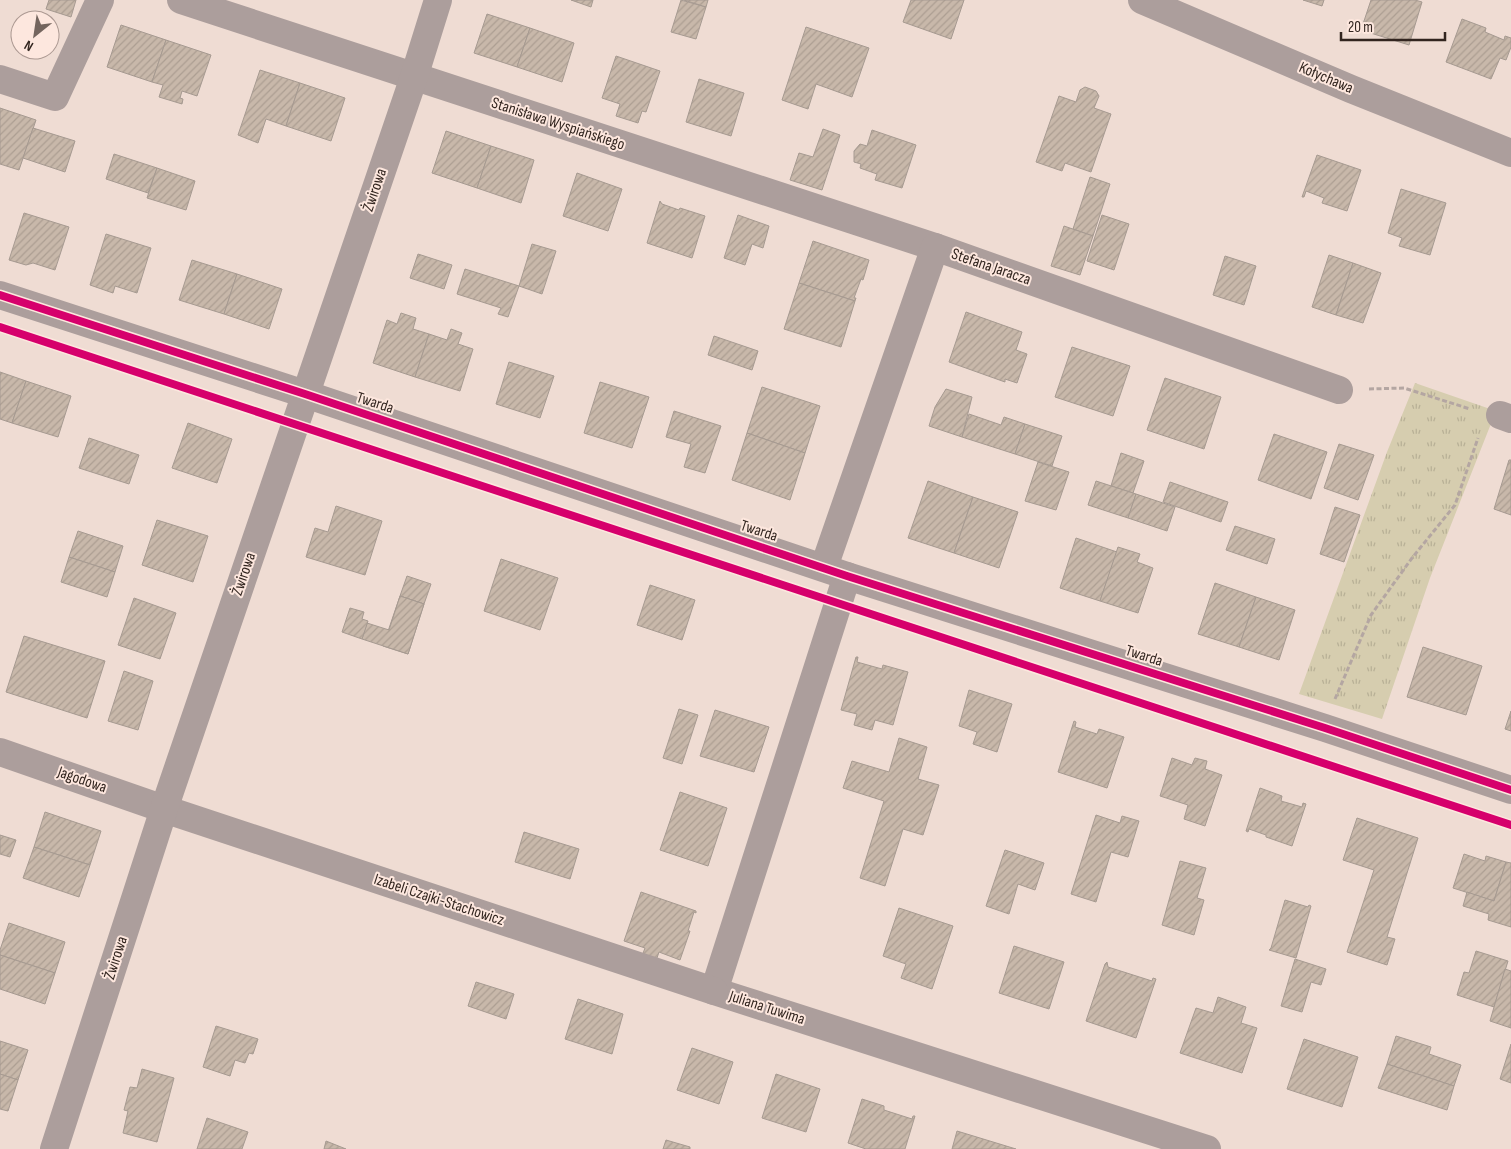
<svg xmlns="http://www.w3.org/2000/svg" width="1511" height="1149" viewBox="0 0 1511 1149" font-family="'Sofia Sans Condensed',sans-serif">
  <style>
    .grass { fill: url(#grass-tufts) }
    .building { fill: url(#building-hatch); stroke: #a69a91 }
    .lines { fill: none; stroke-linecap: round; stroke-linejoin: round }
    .path { stroke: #b4a6a2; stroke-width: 3; stroke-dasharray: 5 2.5; stroke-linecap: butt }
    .minor { stroke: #ac9e9c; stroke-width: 28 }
    .cycleway-casing { stroke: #fde7de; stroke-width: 11 }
    .cycleway { stroke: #d6006c; stroke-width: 8 }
    .labels { text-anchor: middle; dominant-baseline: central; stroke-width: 4; stroke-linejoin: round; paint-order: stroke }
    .street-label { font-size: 16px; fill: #32251f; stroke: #fde7de }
  </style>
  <defs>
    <pattern id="grass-tufts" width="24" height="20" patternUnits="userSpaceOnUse" patternTransform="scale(1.25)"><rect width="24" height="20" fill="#d6cdaf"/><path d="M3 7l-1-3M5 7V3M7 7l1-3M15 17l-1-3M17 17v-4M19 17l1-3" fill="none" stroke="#b8b096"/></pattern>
    <pattern id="building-hatch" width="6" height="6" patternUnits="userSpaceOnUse" patternTransform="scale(1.25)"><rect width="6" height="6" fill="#c8b8aa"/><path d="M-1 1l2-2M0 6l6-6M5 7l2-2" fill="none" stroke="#ac9e92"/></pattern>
  </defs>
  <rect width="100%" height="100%" fill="#efdcd3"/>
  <polygon class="grass" points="1415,383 1496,411 1430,578 1382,719 1299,694 1387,452"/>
  <g class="building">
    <polygon points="49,0 76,0 71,17 46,9"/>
    <polygon points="571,0 593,0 591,7"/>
    <polygon points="681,0 706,7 696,39 671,32"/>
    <polygon points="684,0 708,0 706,7"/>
    <polygon points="911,0 964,0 951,39 903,22"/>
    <polygon points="1303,0 1324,0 1322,6"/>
    <polygon points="1371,0 1415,0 1422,2 1409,45 1361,30"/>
    <polygon points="487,14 530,28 517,67 474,53"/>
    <polygon points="1462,19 1486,28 1485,32 1504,40 1505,36 1511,38 1511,47 1506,60 1500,58 1491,79 1446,62"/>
    <polygon points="121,25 166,40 152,82 107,67"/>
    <polygon points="806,27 869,48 852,97 816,84 808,109 782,100"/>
    <polygon points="530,28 574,43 562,82 517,67"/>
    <polygon points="166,40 211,55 197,96 182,91 180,98 183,99 182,104 159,97 163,85 152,82"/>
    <polygon points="616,56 660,71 646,112 642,111 638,123 616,116 620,104 602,98"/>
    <polygon points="260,70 300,83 286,126 266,119 258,143 238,135"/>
    <polygon points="699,79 744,93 731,136 686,122"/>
    <polygon points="300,83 345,98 331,141 286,126"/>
    <polygon points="1085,87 1096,91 1099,96 1094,108 1111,114 1091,172 1065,163 1062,171 1036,162 1059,96 1076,102 1080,90"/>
    <polygon points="0,108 36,120 19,170 0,164"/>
    <polygon points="33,128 75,141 65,172 23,158"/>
    <polygon points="823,129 840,135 822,190 790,180 799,153 813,157"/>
    <polygon points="872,130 916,145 902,188 875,180 877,174 860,168 861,164 854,162 854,151 860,144 867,146"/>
    <polygon points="446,131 491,146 477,188 432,173"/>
    <polygon points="491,146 534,160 521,203 477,188"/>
    <polygon points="114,154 157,168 148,193 106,179"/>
    <polygon points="1317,155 1361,170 1347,211 1322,203 1324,198 1306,191 1304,197 1302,197"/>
    <polygon points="157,168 195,181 186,210 147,198"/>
    <polygon points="577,173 622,189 608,231 563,216"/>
    <polygon points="1090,177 1110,184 1093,236 1073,229"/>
    <polygon points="1401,189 1446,203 1430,255 1399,246 1402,238 1388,233"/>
    <polygon points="660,201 662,204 679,210 680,208 705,216 692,258 647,243"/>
    <polygon points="24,213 69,227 55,270 33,263 26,265 9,260"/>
    <polygon points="738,215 769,226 763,248 752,244 745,265 724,258"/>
    <polygon points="1102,215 1129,224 1114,270 1087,261"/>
    <polygon points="1064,226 1093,236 1080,275 1051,266"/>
    <polygon points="106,234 151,248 137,293 115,286 113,293 90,285"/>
    <polygon points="813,241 869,260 863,280 861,279 854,298 856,298 855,301 799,283"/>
    <polygon points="532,244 556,251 542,294 519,286"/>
    <polygon points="418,254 452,265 444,289 410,278"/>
    <polygon points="1329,255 1353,263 1336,315 1312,307"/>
    <polygon points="1225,256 1256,266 1244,305 1213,295"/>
    <polygon points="192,260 237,274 224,314 179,300"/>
    <polygon points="1353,263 1381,273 1363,323 1336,315"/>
    <polygon points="465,269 519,286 508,317 498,314 501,308 457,294"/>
    <polygon points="237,274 282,289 269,329 224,314"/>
    <polygon points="799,283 855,301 841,347 784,329"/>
    <polygon points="966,312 1022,332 1016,350 1027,354 1017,383 1005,379 1005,382 949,362"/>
    <polygon points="401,313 416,318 413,329 429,334 415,377 373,363 387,320 397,324"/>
    <polygon points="451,329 462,333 458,344 473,349 460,391 415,377 429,334 447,340"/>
    <polygon points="714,336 758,351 752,370 708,355"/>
    <polygon points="1072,347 1130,366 1113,416 1055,397"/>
    <polygon points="509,362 554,376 540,418 496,404"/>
    <polygon points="0,372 26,381 12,423 0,419"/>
    <polygon points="1165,378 1221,397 1204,449 1147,430"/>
    <polygon points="26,381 71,396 58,437 12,423"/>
    <polygon points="600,382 649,397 632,448 584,433"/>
    <polygon points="762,387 820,406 805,453 747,433"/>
    <polygon points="946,389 972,397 962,437 929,426 935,407"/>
    <polygon points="674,411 721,426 705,473 684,467 691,444 666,437"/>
    <polygon points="969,414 1001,425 1004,417 1025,424 1015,454 962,437"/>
    <polygon points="188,423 232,439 217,483 172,468"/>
    <polygon points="1025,424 1062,436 1052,466 1015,454"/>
    <polygon points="747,433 805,453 790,500 732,480"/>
    <polygon points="1274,434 1327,452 1311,499 1258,480"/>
    <polygon points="89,438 139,455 129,484 79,468"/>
    <polygon points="1339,444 1374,455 1358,500 1324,488"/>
    <polygon points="1121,453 1144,461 1133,493 1111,486"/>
    <polygon points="1509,460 1511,460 1511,515 1494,509"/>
    <polygon points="1038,462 1069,472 1056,510 1025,501"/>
    <polygon points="928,481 973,497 954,553 908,538"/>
    <polygon points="1096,481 1136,494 1128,518 1088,505"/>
    <polygon points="1170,482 1228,502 1221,522 1163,502"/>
    <polygon points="1136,494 1175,507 1167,531 1128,518"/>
    <polygon points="973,497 1018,512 999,568 954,553"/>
    <polygon points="336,506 382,521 365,575 306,557 315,528 328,532"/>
    <polygon points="1335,507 1360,515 1344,562 1320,554"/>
    <polygon points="157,520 208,536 193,582 142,565"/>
    <polygon points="1235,526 1275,539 1267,564 1226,550"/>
    <polygon points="78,531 123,546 115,572 69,557"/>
    <polygon points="1076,538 1117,552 1100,601 1060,588"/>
    <polygon points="1118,547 1140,554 1137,562 1153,568 1138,613 1100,601"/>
    <polygon points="69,557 115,572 107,597 61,582"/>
    <polygon points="501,559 558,578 540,630 484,611"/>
    <polygon points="407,576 431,584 424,604 400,596"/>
    <polygon points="1215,583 1256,597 1239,647 1198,634"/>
    <polygon points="650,585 695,600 682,640 637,625"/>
    <polygon points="400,596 424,604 408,654 383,646"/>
    <polygon points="400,596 424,604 408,654 362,639 367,623 389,630"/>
    <polygon points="1256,597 1295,610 1279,660 1239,647"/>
    <polygon points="134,598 176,613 160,659 118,645"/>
    <polygon points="350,608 364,612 362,619 368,621 362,639 342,632"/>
    <polygon points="24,636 105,661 87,718 6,692"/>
    <polygon points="1423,647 1482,666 1466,715 1407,697"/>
    <polygon points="856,657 858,657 857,662 882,669 883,665 908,672 893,725 875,720 872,730 854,725 857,714 841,710"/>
    <polygon points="124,671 153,681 138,730 108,721"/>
    <polygon points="969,690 1012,704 997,752 973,744 977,732 959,726"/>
    <polygon points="679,709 698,715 682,764 663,758"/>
    <polygon points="715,710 769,727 754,772 700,756"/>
    <polygon points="1511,711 1511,731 1505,729"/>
    <polygon points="1074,721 1076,722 1075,727 1097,734 1099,729 1124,737 1107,788 1058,772"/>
    <polygon points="899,738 927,747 918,779 939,785 923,835 903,829 885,886 860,878 884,801 843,788 852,761 889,772"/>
    <polygon points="1172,758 1192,765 1195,758 1207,761 1205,769 1222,775 1205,826 1184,819 1188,805 1160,796"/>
    <polygon points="1260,788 1282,796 1281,801 1302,807 1303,803 1306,804 1292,846 1266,837 1266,835 1249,829 1248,832 1246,831"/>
    <polygon points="680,792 727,808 708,866 660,850"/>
    <polygon points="45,812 101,831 90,865 34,847"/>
    <polygon points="1096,815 1120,823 1122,816 1139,821 1128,857 1111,852 1096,902 1071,894"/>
    <polygon points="1357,818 1418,838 1387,937 1395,939 1387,965 1347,952 1374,870 1343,860"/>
    <polygon points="524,832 579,849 570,879 515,862"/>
    <polygon points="0,835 16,840 10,857 0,854"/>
    <polygon points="34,847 90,865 79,897 23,878"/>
    <polygon points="1005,850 1044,863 1035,890 1018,884 1009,914 986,906"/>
    <polygon points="1464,854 1485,861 1486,856 1506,862 1494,901 1453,888"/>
    <polygon points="1180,861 1206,868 1197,898 1204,900 1194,935 1162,925"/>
    <polygon points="1506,862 1511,863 1511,927 1488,920 1489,914 1463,906 1467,892 1494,901"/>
    <polygon points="641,892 696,911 696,913 694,912 688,931 690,931 680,960 659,952 656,961 642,956 645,948 624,941"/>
    <polygon points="1285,900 1308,907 1309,905 1311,906 1296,958 1269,950 1271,948"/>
    <polygon points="899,908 953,926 932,989 901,978 906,964 883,956"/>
    <polygon points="9,923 65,942 55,973 0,955 0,950"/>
    <polygon points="1014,946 1064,962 1049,1009 999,993"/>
    <polygon points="1476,951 1508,961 1494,1007 1457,995 1464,972 1469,973"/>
    <polygon points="0,955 55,973 45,1004 0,989"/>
    <polygon points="1295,959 1326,969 1321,985 1311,982 1302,1012 1281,1006"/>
    <polygon points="1107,962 1108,967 1152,981 1153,978 1156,979 1136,1038 1086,1021 1105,964"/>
    <polygon points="1505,969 1511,971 1511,1028 1490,1021"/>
    <polygon points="476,982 514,994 506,1019 468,1006"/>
    <polygon points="1218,997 1246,1007 1241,1023 1257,1028 1242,1073 1180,1053 1196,1008 1213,1013"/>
    <polygon points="578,999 623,1014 612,1054 565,1039"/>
    <polygon points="216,1026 258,1039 253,1054 249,1053 245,1063 235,1060 230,1076 203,1067"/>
    <polygon points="1396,1036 1431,1047 1429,1054 1461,1065 1454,1086 1387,1064"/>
    <polygon points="1304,1039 1358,1057 1342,1107 1287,1089"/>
    <polygon points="0,1041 28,1050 18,1080 0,1074"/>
    <polygon points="1511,1044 1511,1083 1500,1079"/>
    <polygon points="692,1048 733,1062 719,1104 677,1090"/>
    <polygon points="1387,1064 1454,1086 1447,1110 1378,1088"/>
    <polygon points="142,1069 174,1078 157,1142 123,1133 128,1111 124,1110 130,1087 137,1088"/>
    <polygon points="0,1074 18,1080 8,1111 0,1109"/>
    <polygon points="776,1074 820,1089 806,1132 762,1118"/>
    <polygon points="862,1099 884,1106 884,1110 912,1119 913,1116 915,1116 905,1149 866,1149 848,1143"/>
    <polygon points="207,1118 248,1132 242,1149 197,1149"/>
    <polygon points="957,1131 1016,1149 952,1149"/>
    <polygon points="666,1140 690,1147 690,1149 663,1149"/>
    <polygon points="326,1141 346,1149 324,1149"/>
  </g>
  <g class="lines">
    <g class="path">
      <polyline points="1369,389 1404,388 1470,409"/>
      <polyline points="1335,699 1371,615 1412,558 1455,505 1478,438"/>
    </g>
    <g class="minor">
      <polyline points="181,0 935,247"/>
      <polyline points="1142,0 1351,89 1511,153"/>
      <polyline points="0,79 55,97 100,0"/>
      <polyline points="0,295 305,394 847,576 1325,728 1511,790"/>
      <polyline points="1500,415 1511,419"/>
      <polyline points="824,567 935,247 1339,390"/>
      <polyline points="847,576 714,991 1207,1149"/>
      <polyline points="0,752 164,809 714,991"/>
      <polyline points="54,1149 164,809 414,77 438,0"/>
    </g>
    <defs>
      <g id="cycleway">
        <polyline points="0,295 305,394 847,576 1325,728 1511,790"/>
        <polyline points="0,327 1511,825"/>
      </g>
    </defs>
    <use href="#cycleway" class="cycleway-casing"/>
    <use href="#cycleway" class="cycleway"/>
  </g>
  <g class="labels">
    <g class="street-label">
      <text transform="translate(1326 78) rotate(23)">Kołychawa</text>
      <text transform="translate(558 124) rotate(18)">Stanisława Wyspiańskiego</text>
      <text transform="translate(375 190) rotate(-71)">Żwirowa</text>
      <text transform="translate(991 267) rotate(19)">Stefana Jaracza</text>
      <text transform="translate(375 403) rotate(18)">Twarda</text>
      <text transform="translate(759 531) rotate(18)">Twarda</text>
      <text transform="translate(244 574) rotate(-71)">Żwirowa</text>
      <text transform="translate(1144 656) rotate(18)">Twarda</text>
      <text transform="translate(82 780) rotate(19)">Jagodowa</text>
      <text transform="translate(439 900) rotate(18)">Izabeli Czajki-Stachowicz</text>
      <text transform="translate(116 958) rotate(-72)">Żwirowa</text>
      <text transform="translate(767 1008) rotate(18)">Juliana Tuwima</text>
    </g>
  </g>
  <g transform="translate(35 35) rotate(210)"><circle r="24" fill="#fde7de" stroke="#ac9992"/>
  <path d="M0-4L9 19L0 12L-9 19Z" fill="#74655e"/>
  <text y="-8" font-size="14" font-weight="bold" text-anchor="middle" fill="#32251f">N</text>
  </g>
  <path d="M1341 32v8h104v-8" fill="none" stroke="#32251f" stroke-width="2.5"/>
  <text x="1348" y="32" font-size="15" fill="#32251f" stroke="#fde7de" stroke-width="4" paint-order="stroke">20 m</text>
</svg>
